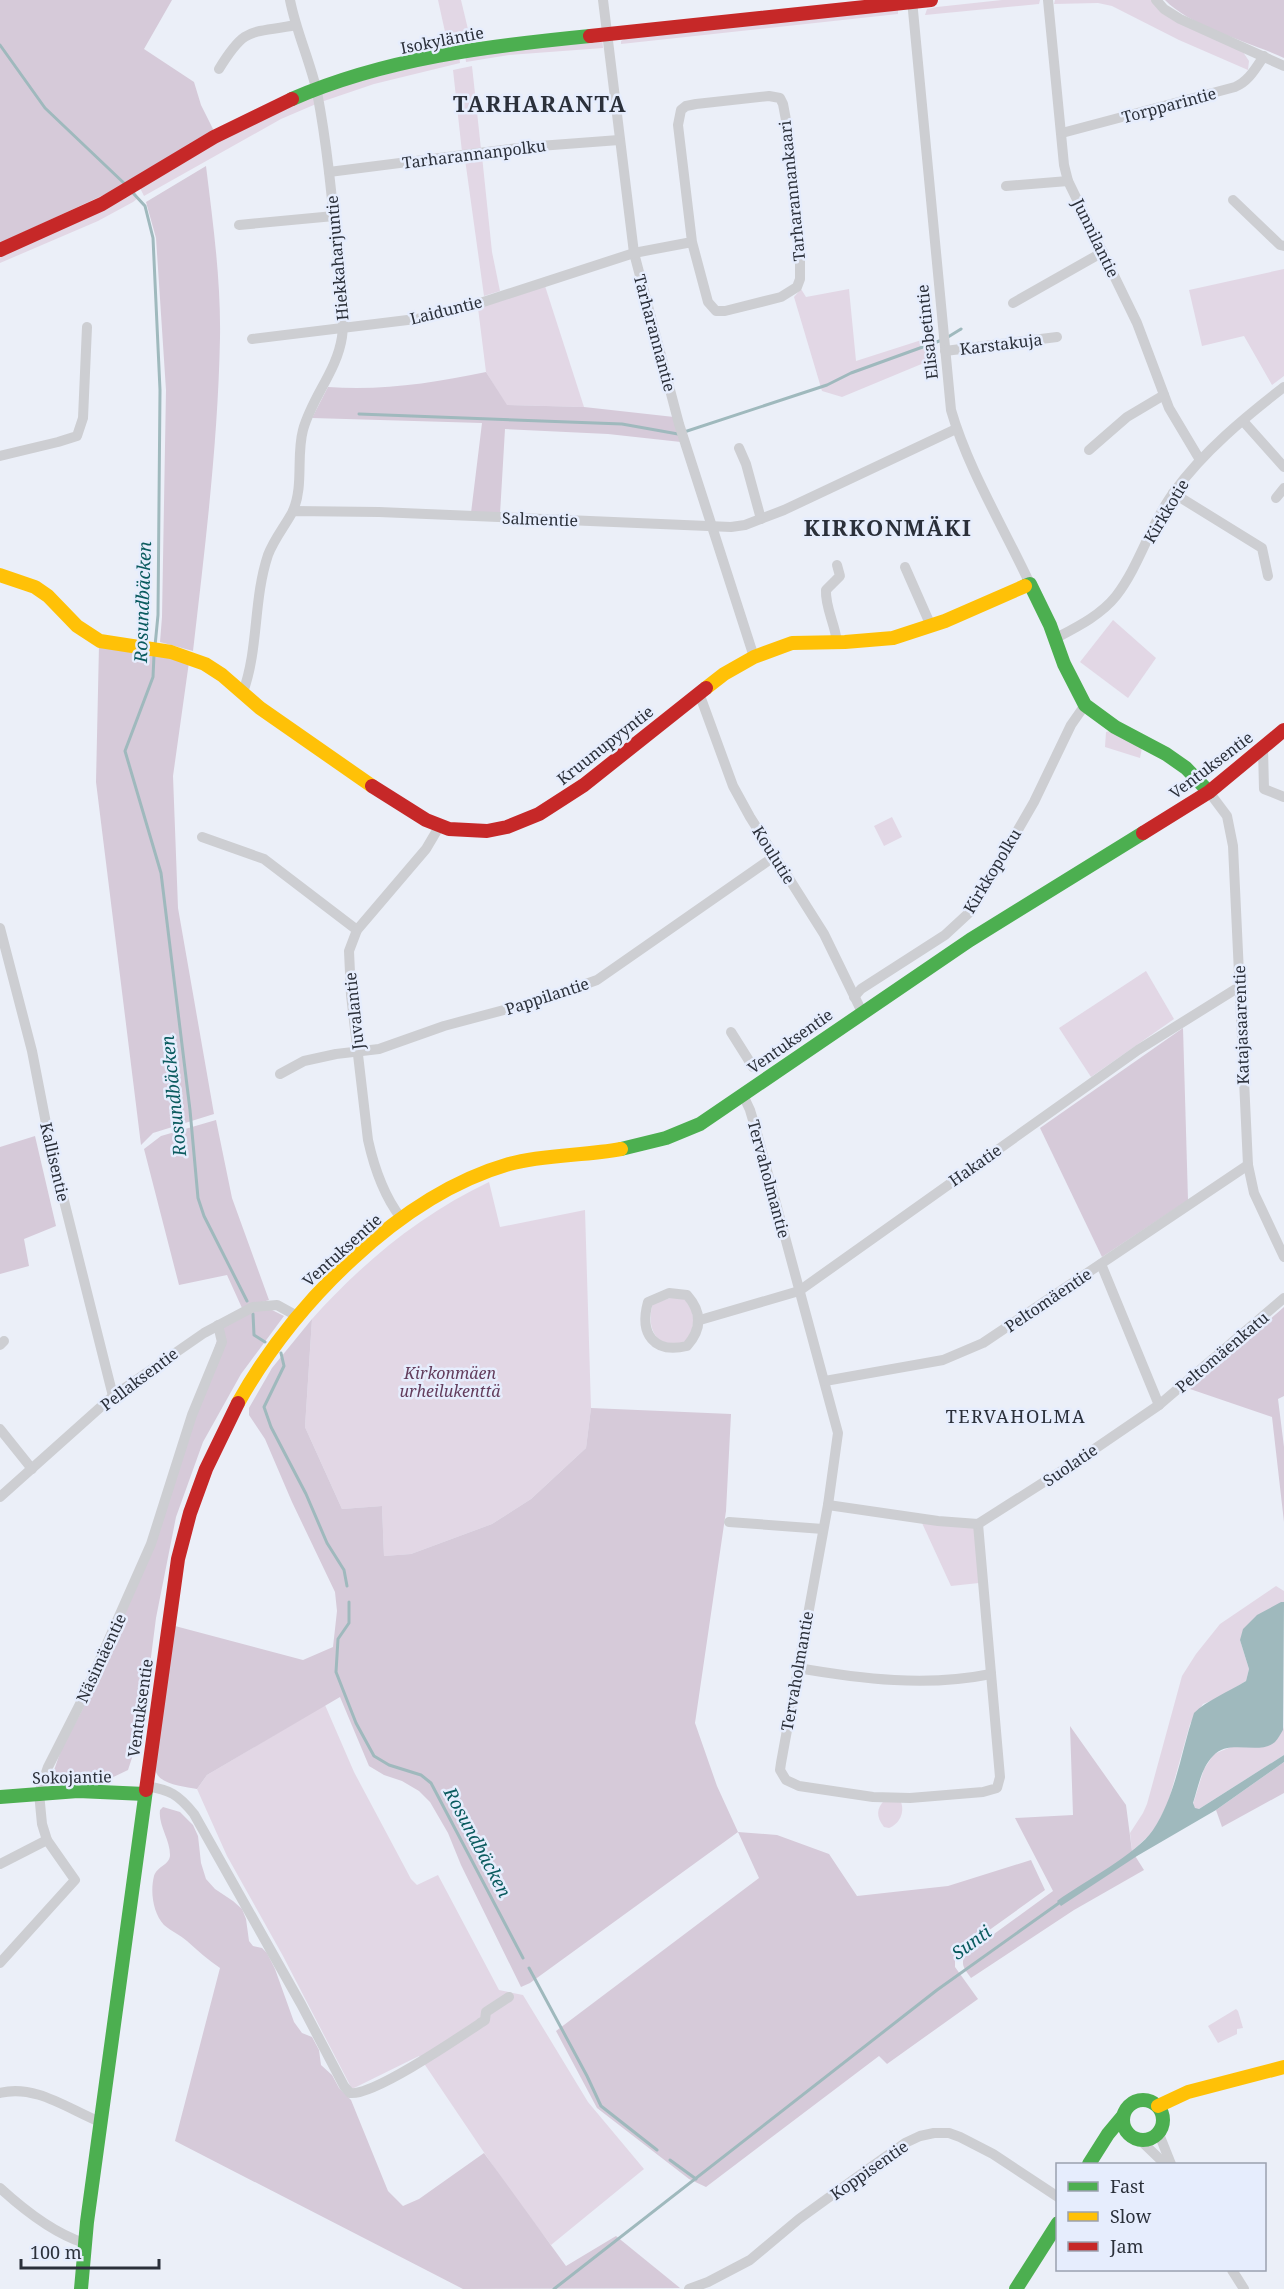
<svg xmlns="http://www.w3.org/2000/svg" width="1284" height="2289" viewBox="0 0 1284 2289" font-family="'Noto Serif',serif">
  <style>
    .green { fill: #e2d7e5 }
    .forest { fill: #d6cad9 }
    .water { fill: #9fb9bd }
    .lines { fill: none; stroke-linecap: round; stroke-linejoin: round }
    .stream { stroke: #9fb9bd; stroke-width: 3 }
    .street { stroke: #cdced2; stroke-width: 10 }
    .fast { stroke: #4caf50; stroke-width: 14 }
    .slow { stroke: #ffc107; stroke-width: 14 }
    .jam { stroke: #c62828; stroke-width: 14 }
    .labels { text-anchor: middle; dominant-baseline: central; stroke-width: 5; stroke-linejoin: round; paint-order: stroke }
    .street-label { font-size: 16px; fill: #2b303a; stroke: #e6edfd }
    .park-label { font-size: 16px; font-style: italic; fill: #633d5c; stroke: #e6edfd }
    .water-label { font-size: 18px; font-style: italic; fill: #0a5b5f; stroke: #e6edfd }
    .neighbourhood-label { font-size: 18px; letter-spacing: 1.5px; fill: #2b303a; stroke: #e6edfd }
    .district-label { font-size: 22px; font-weight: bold; letter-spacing: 1.5px; fill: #2b303a; stroke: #e6edfd }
  </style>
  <rect width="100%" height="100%" fill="#ebeff8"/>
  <g class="green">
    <polygon points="438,0 461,0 472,46 449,50"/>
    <polygon points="1002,0 1040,0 1039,4 925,15 927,9 937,7"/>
    <polygon points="1055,0 1152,0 1243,52 1249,61 1248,70 1179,40 1112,6 1098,3 1054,4"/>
    <polygon points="898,9 898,14 621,44 621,41 628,37"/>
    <polygon points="602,37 603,48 509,55 466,62 465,54"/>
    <polygon points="459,55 460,63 374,84 321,102 320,92"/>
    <polygon points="472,66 481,149 462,152 453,70"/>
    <polygon points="313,93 316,104 281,119 144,196 139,186 174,165"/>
    <polygon points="482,156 492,252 500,291 484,296 465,159"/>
    <polygon points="134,188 138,198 133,202 98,221 0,263 0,255"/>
    <polygon points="1284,269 1284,376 1272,385 1244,336 1202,346 1189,290"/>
    <polygon points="545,286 584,407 506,405 486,372 478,308"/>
    <polygon points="801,289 806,297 849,289 856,361 934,336 936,358 842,397 822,391 794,297"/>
    <polygon points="1113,620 1156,658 1128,698 1080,662"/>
    <polygon points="1110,731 1142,748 1140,758 1105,747 1106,732"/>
    <polygon points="892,817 902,837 884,846 874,826"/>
    <polygon points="1146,971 1174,1019 1091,1077 1059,1028"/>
    <path d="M489,1182L500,1227L585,1210L591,1408L586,1448L531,1499L492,1524L411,1554L384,1556L382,1506L342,1509L305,1427L312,1319C362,1263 421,1214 489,1182Z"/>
    <path d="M676,1296C677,1296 684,1297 685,1298C697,1307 696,1342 680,1345C674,1346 666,1342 660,1341C649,1329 650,1320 652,1304Z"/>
    <polygon points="922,1523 974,1528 979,1583 951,1586"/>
    <polygon points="1276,1586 1284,1591 1284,1602 1281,1602 1240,1640 1249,1669 1246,1681 1218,1698 1203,1704 1190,1724 1168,1803 1153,1832 1132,1851 1130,1833 1143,1813 1147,1804 1182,1676 1196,1654 1220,1624"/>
    <polygon points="325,1705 354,1772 411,1879 417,1885 438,1875 499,1990 523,1995 588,2102 644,2169 551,2245 512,2194 419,2056 352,2089 283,1956 227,1856 197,1789 207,1775"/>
    <polygon points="1284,1727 1284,1755 1199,1809 1195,1809 1193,1804 1204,1769 1214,1754 1231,1747 1261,1747 1283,1730"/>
    <path d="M885,1800L901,1802C905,1813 899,1824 889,1828L884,1827C876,1817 876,1808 885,1800Z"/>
    <polygon points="1236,2009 1238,2011 1243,2028 1237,2029 1237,2034 1218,2043 1208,2026"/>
  </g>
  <g class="forest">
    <polygon points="0,0 172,0 144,49 194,82 201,105 215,133 123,186 0,243"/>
    <path d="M1165,0H1284V58C1250,42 1191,27 1165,0Z"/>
    <path d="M206,166C213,223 221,281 220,338C218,443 205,547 193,651L160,642L162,617L166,390L156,238L146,202Z"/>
    <path d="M486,372L507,405L584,407L674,417L681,442L608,434L505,429L500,514L471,513L482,423L312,418L328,387C382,391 433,383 486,372Z"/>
    <polygon points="99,645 189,662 173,776 178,908 214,1114 153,1133 141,1145 96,782"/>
    <polygon points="1183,1028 1188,1200 1102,1257 1040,1128"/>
    <polygon points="216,1120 232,1198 269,1300 242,1308 227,1275 179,1285 144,1149 161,1136"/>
    <polygon points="35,1136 56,1226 24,1239 29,1266 0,1274 0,1147"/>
    <polygon points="1284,1307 1284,1396 1278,1399 1284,1447 1284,1522 1272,1417 1190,1389"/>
    <polygon points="268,1308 284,1316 241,1374 203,1442 176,1517 156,1618 142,1727 128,1770 105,1781 50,1782 61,1750 87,1701 117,1633 222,1326 245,1313"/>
    <path d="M312,1319L305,1427L342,1509L382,1506L384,1556L411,1554L492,1524L531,1499L586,1448L591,1408L731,1414L726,1511L695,1723L717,1786L738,1832L777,1835L829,1854L857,1896L948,1886L1031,1860L1045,1890L960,1951L955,1960V1967L978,1999L887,2064L879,2056L706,2187L689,2179L597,2108L556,2031L759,1878L738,1832L530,1983L521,1987L461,1865L448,1833L430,1802L419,1791L402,1781L384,1775L369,1766L340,1697L207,1775L197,1789C183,1786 158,1785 155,1769L175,1626L303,1660L333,1647L337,1611L335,1592L292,1502L265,1439L249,1415V1408L272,1368Z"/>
    <path d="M1070,1726L1126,1805L1132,1851L1144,1870L1074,1910L971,1978C965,1969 960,1965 965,1955L1053,1891L1015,1818L1073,1815Z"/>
    <polygon points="1284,1762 1284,1793 1222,1827 1216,1810"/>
    <path d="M163,1807L180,1812L193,1825L198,1836L201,1863L206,1879L215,1889L233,1901L242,1909L246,1919L249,1941L253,1946L262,1948L267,1953L275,1969L294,2022L302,2033L312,2037L319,2050L321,2065L332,2075L339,2088L351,2100L388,2191L403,2206L419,2199L484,2153L566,2266L616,2236L680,2288L463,2289L175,2141L220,1968C208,1960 198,1951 187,1941C180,1935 171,1931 164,1925C153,1913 150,1892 154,1876C157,1866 170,1865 170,1855C170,1839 158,1825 160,1810Z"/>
  </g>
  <path class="water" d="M1281,1602H1284L1283,1730C1281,1733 1278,1739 1275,1742C1259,1756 1229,1738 1213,1756C1201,1768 1198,1788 1193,1803L1195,1808L1199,1809L1284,1755V1762L1216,1810L1137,1856L1061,1906L1057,1901C1083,1882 1137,1854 1153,1830C1176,1795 1181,1752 1194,1713C1206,1701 1230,1691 1246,1681L1249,1669L1240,1640L1243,1629L1257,1615Z"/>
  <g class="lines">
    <g class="stream">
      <polyline points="0,45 45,108 127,186"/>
      <polyline points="133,193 145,206 153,238 160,390 158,615 155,646"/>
      <polyline points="948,337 961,329"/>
      <polyline points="359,414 622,424 678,434 827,385 851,373 942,340"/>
      <polyline points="154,655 153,677 125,751 161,873 190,1110 198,1198 204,1216 247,1301"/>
      <polyline points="253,1314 254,1335 265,1342"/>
      <polyline points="281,1353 284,1366 264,1407 271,1427 306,1494 327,1543 344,1570 347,1586"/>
      <polyline points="349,1602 349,1623 338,1639 336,1672 356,1723 374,1756 389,1765 421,1775 431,1783 523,1958"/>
      <polyline points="529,1968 587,2076 601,2106 657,2150"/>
      <polyline points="670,2160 696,2179"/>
      <polyline points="554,2289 937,1990 1059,1903"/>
    </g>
    <g class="street">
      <path d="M290,0C296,31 310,61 317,92C327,144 332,198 337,251C340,278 346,310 342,337C337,371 312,397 303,430C296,456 304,485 293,511"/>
      <polyline points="603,0 634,253 679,424 754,657"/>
      <path d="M912,0L951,410C968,469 1004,528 1030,584"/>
      <polyline points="1048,0 1064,165 1068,181 1137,323 1169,408 1200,460"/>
      <polyline points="1156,0 1164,9 1180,19 1284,66"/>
      <path d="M219,69C246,25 250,34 296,25"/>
      <path d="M1062,133L1235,87C1249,81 1255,69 1264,56"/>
      <polyline points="329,172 526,147 619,140"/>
      <polyline points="1006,186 1068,181"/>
      <polyline points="1233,200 1280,245 1284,246"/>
      <polyline points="239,225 334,216"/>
      <polyline points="1013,303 1103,252"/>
      <polyline points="252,339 424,318 471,306 634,253 692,242 678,125 681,110 686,106 696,104 769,96 780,98 783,104 786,120 800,260 800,279 797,287 781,297 725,311 716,311 708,302 692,242"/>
      <polyline points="945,351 1057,337"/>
      <polyline points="1243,421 1284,467"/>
      <polyline points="739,448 746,464 761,519"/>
      <polyline points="1089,450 1127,417 1164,395"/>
      <polyline points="0,456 58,442 77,436 83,418 87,327"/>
      <polyline points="1173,493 1262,548 1268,576"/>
      <polyline points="1276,498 1284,488"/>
      <polyline points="905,567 931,626"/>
      <path d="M1056,638C1077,627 1101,615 1116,596C1140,565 1150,524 1174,492C1204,451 1244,418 1284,387"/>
      <path d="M837,642C835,624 825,607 826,590L840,576L837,565"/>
      <path d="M243,692C259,648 253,600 268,555C274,539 285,526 293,511L379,512L731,527L745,525L784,510L956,429"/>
      <polyline points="699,693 733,786 750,817 824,934 862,1012"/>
      <polyline points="1263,748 1264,789 1284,797"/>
      <polyline points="1209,792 1227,816 1233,846 1248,1165 1254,1193 1284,1257"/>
      <polyline points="202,837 264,859 357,930"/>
      <polyline points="0,928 32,1051 51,1149 113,1396"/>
      <polyline points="854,997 861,989 945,935 971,911 1034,802 1071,725 1085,705"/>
      <polyline points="731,1032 753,1067"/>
      <polyline points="280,1074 304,1061 336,1054 379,1049 444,1026 541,1000 597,980 775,856"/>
      <polyline points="743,1095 750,1110 758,1137 838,1433 828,1505 781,1763 780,1770 786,1780 799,1786 873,1797 910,1798 983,1792 997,1788 1000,1777 978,1524"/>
      <path d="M401,1218C384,1196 374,1167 368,1140L351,995L349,951L357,930L426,849L439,827"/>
      <polyline points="1101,1264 1159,1405"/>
      <path d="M669,1293L687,1295C702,1312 702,1329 687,1346C654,1354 639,1334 648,1302Z"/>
      <polyline points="700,1320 799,1291 1138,1050 1239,987"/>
      <polyline points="0,1345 4,1341"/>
      <polyline points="825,1381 943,1360 983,1343 1248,1165"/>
      <polyline points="0,1429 32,1469"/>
      <polyline points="0,1497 113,1396 204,1333 253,1307 277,1305 297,1316"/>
      <polyline points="828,1505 938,1521 978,1524 1077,1461 1159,1405 1284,1298"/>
      <polyline points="729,1522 823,1529"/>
      <path d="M798,1668C861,1679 927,1687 991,1674"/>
      <path d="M146,1786C170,1790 178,1794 194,1814L301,2004L344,2086L350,2093C374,2096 461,2036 485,2020L486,2012L509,1997"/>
      <polyline points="0,1864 47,1840"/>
      <polyline points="0,1963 75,1880 47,1840 42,1824 39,1793 48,1767 82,1700 151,1544 192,1415 222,1342 218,1325"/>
      <path d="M0,2093C35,2084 68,2109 100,2122"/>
      <polyline points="1159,2134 1171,2164"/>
      <polyline points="1141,2141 1165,2164"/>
      <path d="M0,2188C24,2210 53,2233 84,2243"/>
      <polyline points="1232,2270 1244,2289"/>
      <polyline points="689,2289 708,2282 750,2260 799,2219 864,2172 905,2143 920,2136 934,2133 949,2133 960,2137 993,2154 1058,2197"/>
    </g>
    <g class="fast">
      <path d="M292,99C386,58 488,46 590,36"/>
      <polyline points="1025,586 1030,584 1050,625 1064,664 1085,705 1115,727 1166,754 1186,768 1209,792"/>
      <polyline points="621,1149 666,1138 700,1124 970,940 1143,833"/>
      <polyline points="0,1797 78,1791 145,1794"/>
      <circle cx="1143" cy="2120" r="20"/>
      <polyline points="1089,2164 1108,2134 1123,2116"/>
      <polyline points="81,2289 87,2222 146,1790"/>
      <polyline points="1016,2289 1058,2223"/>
    </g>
    <g class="slow">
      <polyline points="0,575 35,587 48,596 77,626 100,641 171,652 205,664 222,675 260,708 372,786"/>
      <polyline points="706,688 724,674 754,657 792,643 845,642 893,638 945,621 1025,586"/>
      <path d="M238,1403C293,1305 398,1196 509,1164C545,1154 584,1156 621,1149"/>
      <polyline points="1158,2106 1188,2092 1284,2067"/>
    </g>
    <g class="jam">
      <polyline points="590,36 931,0"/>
      <polyline points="0,250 102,204 214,137 292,99"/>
      <polyline points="372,786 426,820 449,829 487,831 507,827 539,814 584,785 706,688"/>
      <polyline points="1143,833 1209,792 1284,730"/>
      <polyline points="146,1790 178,1559 190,1513 206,1469 238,1403"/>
    </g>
  </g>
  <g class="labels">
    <g class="street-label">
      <text transform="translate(442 40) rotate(-11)">Isokyläntie</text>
      <text transform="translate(1169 105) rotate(-15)">Torpparintie</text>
      <text transform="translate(474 154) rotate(-7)">Tarharannanpolku</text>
      <text transform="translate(792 191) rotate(-96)">Tarharannankaari</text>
      <text transform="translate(1096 238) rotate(64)">Junnilantie</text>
      <text transform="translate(337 258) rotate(-95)">Hiekkaharjuntie</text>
      <text transform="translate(446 310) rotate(-14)">Laiduntie</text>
      <text transform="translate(927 332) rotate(-96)">Elisabetintie</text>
      <text transform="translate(655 333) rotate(75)">Tarharannantie</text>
      <text transform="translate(1001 344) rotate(-7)">Karstakuja</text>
      <text transform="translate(1166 511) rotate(-59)">Kirkkotie</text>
      <text transform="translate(540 519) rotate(2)">Salmentie</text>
      <text transform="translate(605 745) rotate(-38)">Kruunupyyntie</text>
      <text transform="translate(1211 765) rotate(-37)">Ventuksentie</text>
      <text transform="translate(774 855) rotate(58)">Koulutie</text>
      <text transform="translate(992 871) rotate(-59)">Kirkkopolku</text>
      <text transform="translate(547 996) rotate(-18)">Pappilantie</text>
      <text transform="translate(354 1011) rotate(-96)">Juvalantie</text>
      <text transform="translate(1241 1025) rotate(-92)">Katajasaarentie</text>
      <text transform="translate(790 1041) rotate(-35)">Ventuksentie</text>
      <text transform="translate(55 1162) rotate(77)">Kallisentie</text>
      <text transform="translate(975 1165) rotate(-35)">Hakatie</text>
      <text transform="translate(769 1179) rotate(75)">Tervaholmantie</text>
      <text transform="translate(342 1250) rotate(-42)">Ventuksentie</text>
      <text transform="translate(1048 1300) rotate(-34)">Peltomäentie</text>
      <text transform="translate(1222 1352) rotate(-40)">Peltomäenkatu</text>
      <text transform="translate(139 1379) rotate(-37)">Pellaksentie</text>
      <text transform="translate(1070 1465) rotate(-34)">Suolatie</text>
      <text transform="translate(101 1658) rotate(-65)">Näsimäentie</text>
      <text transform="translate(797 1671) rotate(-80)">Tervaholmantie</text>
      <text transform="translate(140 1708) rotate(-82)">Ventuksentie</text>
      <text transform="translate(72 1777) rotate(-1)">Sokojantie</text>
      <text transform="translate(869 2170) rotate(-35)">Koppisentie</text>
    </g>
    <g class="park-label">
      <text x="450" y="1373">Kirkonmäen<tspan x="450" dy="18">urheilukenttä</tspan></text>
    </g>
    <g class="water-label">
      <text transform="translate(142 602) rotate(-88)">Rosundbäcken</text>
      <text transform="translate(173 1096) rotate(-96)">Rosundbäcken</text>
      <text transform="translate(478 1842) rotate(62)">Rosundbäcken</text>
      <text transform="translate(971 1942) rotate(-36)">Sunti</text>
    </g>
    <g class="neighbourhood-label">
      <text x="1016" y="1416">TERVAHOLMA</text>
    </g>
    <g class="district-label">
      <text x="540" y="103">TARHARANTA</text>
      <text x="888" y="527">KIRKONMÄKI</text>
    </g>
  </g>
  <rect x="1056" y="2163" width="210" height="108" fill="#e6edfd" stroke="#9ba1af" stroke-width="1.5"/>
  <rect x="1068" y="2182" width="30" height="9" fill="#4caf50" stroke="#9ba1af" stroke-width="1.5"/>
  <text x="1110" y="2193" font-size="18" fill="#2b303a">Fast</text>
  <rect x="1068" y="2212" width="30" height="9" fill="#ffc107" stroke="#9ba1af" stroke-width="1.5"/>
  <text x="1110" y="2223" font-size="18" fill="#2b303a">Slow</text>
  <rect x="1068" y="2242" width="30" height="9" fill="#c62828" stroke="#9ba1af" stroke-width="1.5"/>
  <text x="1110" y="2253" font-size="18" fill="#2b303a">Jam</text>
  <path d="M21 2259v9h138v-9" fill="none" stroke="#2b303a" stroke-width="3"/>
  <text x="30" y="2259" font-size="18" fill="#2b303a" stroke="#e6edfd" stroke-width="4.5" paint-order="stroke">100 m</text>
</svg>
